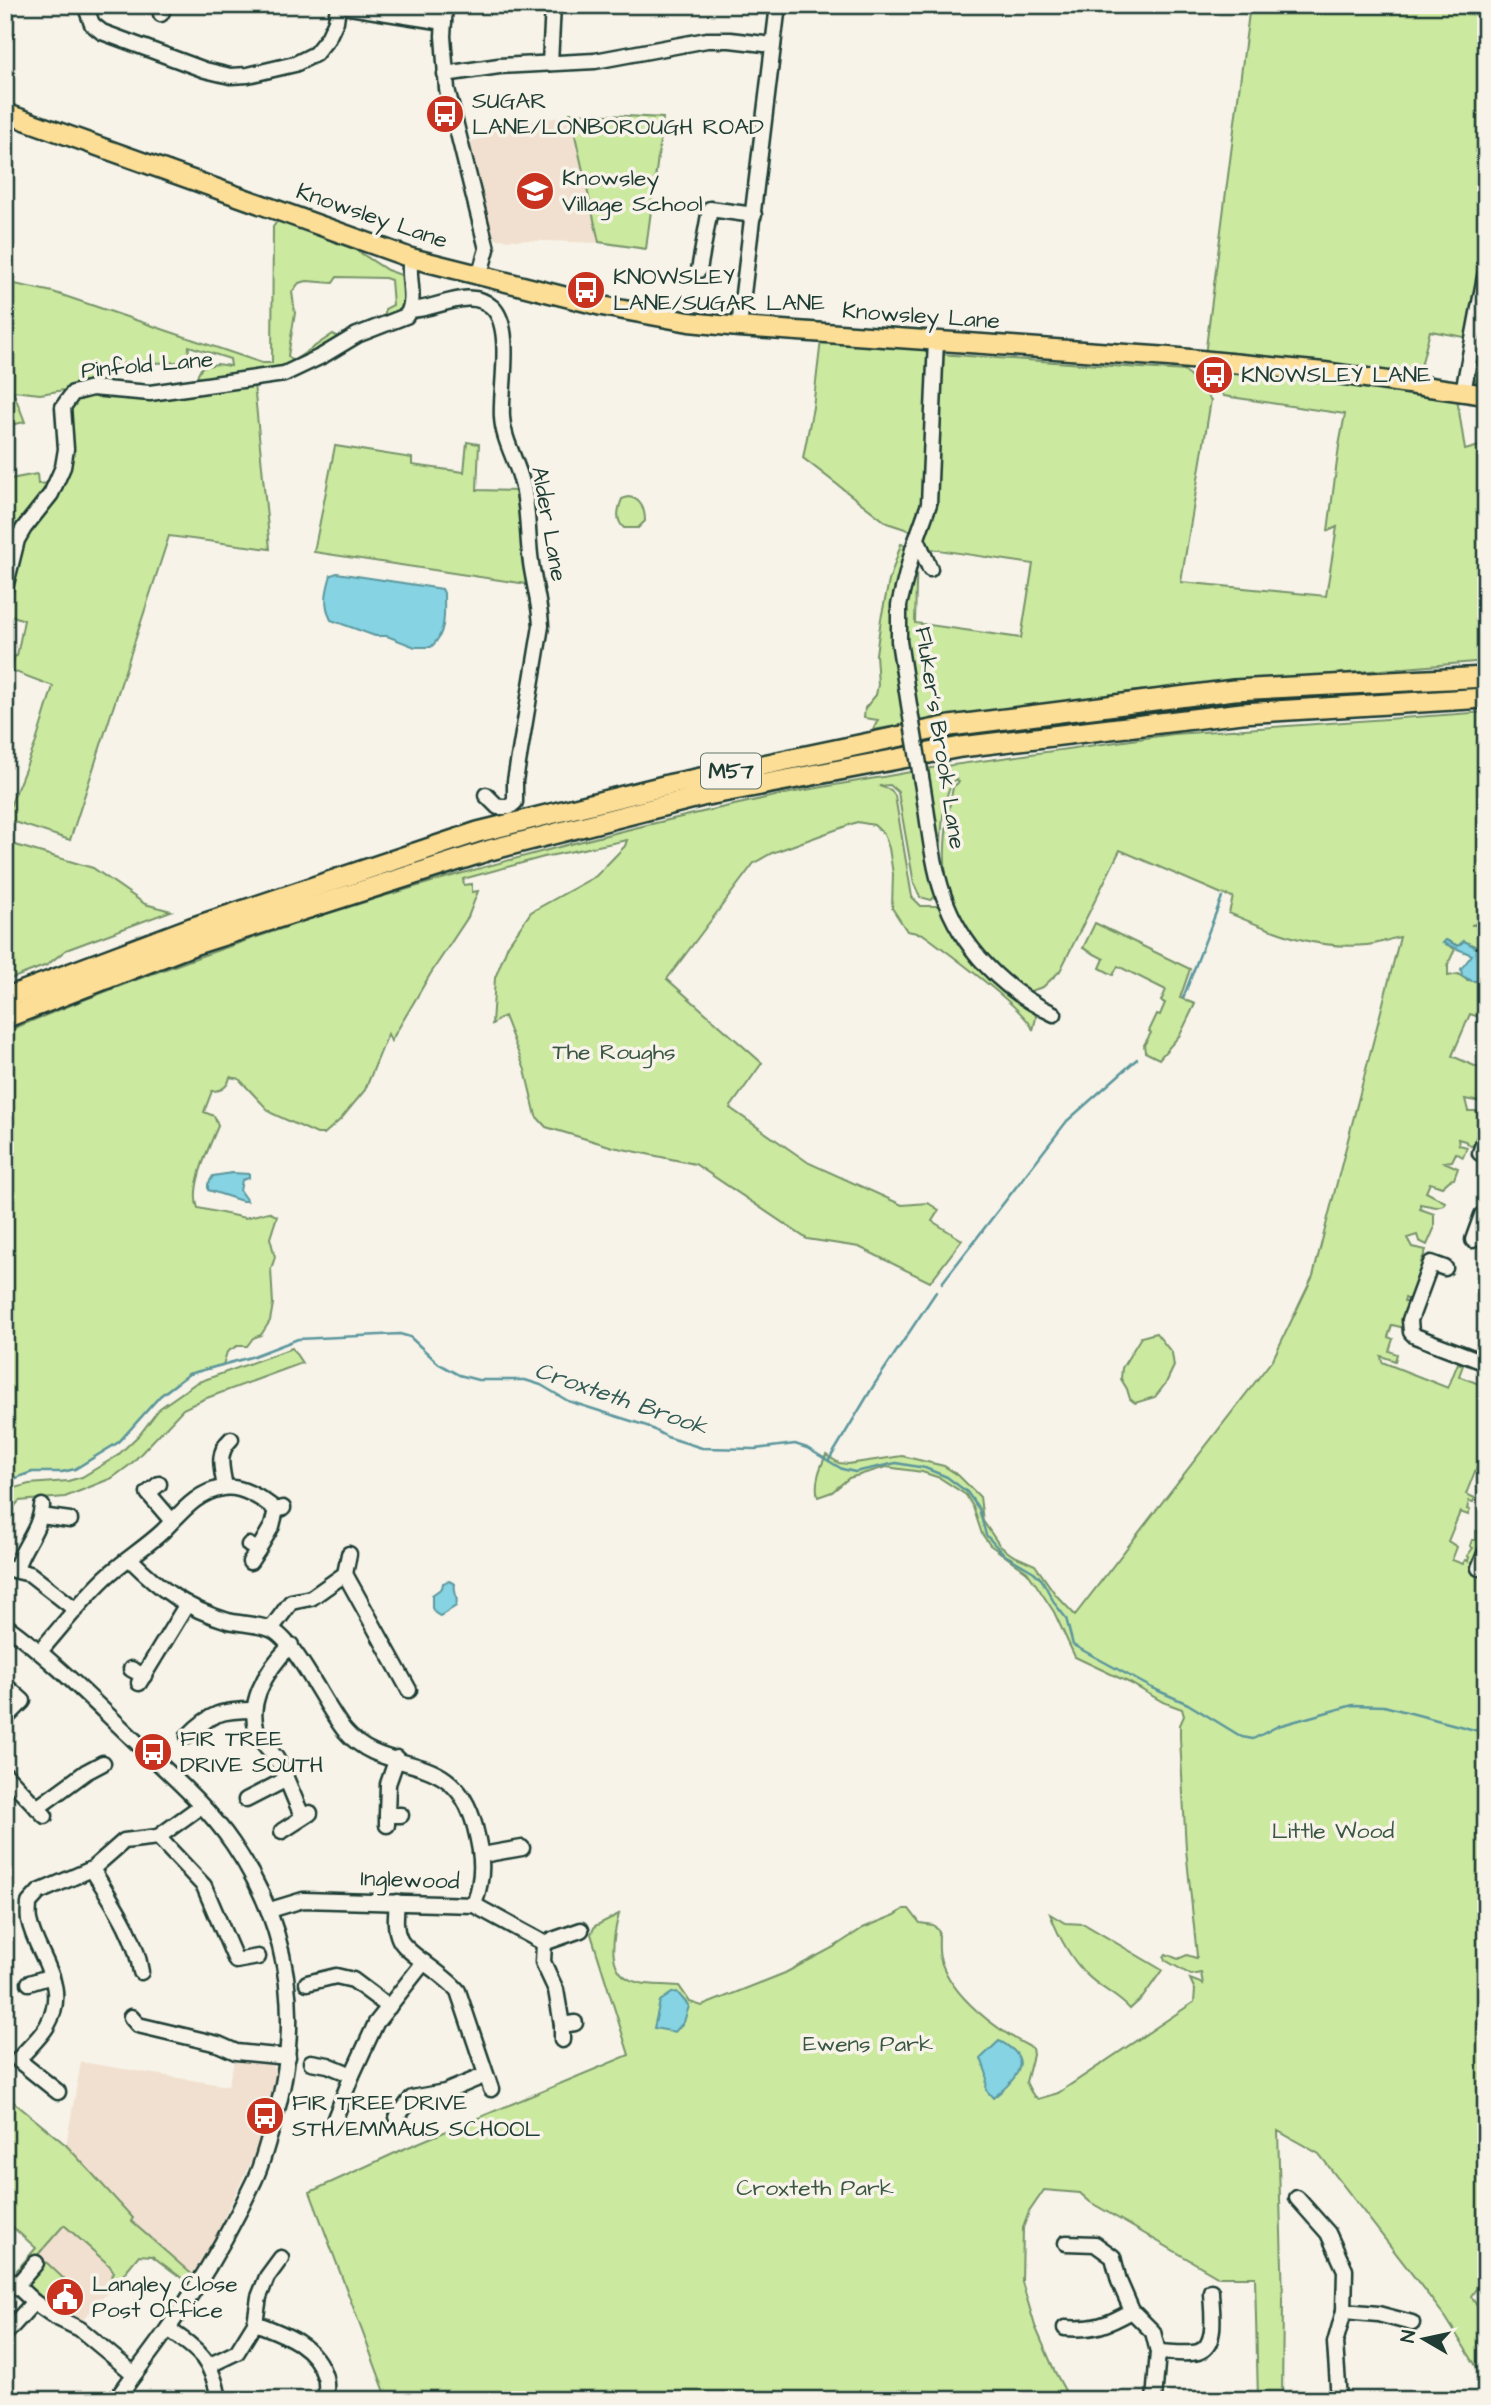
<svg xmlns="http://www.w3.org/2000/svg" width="1491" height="2405" viewBox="0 0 1491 2405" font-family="'Architects Daughter',sans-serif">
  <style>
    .built { fill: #f1e0cf }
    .green { fill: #cce9a0; stroke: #76936a; stroke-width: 2 }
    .water { fill: #85d3e3; stroke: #5c979d; stroke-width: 2 }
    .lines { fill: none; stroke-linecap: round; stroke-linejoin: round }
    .stream { stroke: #5c979d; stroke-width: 2.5 }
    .minor-casing { stroke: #1f3d34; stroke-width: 19 }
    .major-casing { stroke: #1f3d34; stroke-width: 23 }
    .highway-casing { stroke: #1f3d34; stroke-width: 24 }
    .minor { stroke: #f7f3e8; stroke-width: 14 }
    .major { stroke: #fdde96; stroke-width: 18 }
    .highway { stroke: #fdde96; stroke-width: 19 }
    .minor-bridge-casing { stroke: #1f3d34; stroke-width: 19; stroke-linecap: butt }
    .minor-bridge { stroke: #f7f3e8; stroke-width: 14 }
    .labels { text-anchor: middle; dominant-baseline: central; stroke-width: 7; stroke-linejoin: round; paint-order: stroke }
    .shield { fill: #f7f3e8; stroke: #60746a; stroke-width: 2 }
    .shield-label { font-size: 21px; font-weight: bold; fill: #1f3d34 }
    .poi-label { font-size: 23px; fill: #1f3d34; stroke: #f7f3e8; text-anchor: start }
    .street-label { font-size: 23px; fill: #1f3d34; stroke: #f7f3e8 }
    .park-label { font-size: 23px; fill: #395744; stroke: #f7f3e8 }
    .water-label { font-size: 24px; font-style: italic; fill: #335b57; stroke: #f7f3e8 }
  </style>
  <rect width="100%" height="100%" fill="#f7f3e8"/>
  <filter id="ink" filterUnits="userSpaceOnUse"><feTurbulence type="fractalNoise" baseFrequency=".0143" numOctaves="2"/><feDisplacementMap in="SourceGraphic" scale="14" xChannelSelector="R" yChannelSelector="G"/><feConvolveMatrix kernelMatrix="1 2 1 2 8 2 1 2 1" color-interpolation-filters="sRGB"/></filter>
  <g filter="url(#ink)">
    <g class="built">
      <polygon points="572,115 600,243 493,239 467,142 484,138 482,130"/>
      <polygon points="81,2062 228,2086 234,2062 270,2062 276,2072 268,2110 254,2155 222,2222 214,2245 195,2277 130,2221 132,2218 66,2145"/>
      <polygon points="64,2225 109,2265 115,2272 111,2277 117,2282 82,2321 77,2322 52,2310 19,2275"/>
    </g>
    <g class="green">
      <polygon points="1250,5 1486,5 1486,261 1470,338 1430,331 1419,374 1205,355"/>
      <polygon points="570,113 663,118 646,249 599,242"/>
      <polygon points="278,220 356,250 387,270 404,276 409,298 401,314 387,316 385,314 385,309 393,305 391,280 385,278 337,277 333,283 307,281 299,283 292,292 295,313 288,356 293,361 333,334 339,337 338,342 283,372 193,384 202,367 217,364 231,366 230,359 189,346 188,362 108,364 112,385 89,386 40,394 13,391 25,422 5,426 5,282 53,292 262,363 272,363 273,227"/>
      <polygon points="1486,284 1486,386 1476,385 1476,380 1471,375"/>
      <polygon points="821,340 921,344 930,358 925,498 914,532 887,523 803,458 813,407"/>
      <polygon points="939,354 1185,371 1211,400 1181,582 1326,596 1337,527 1328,531 1339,446 1345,414 1224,396 1212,383 1220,372 1352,383 1457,398 1465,450 1486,444 1486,661 1136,691 917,723 902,639 903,599 917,549 915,623 1021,638 1033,564 925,548 924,533"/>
      <polygon points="254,384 270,549 169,536 70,840 5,819 36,742 53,686 10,670 15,656 17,656 24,620 5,613 5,609 17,548 68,476 71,458 68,405 80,395 91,391 105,396 149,398"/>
      <polygon points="467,442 479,444 477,490 516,491 527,584 314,552 335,446 412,458 412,465 464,472"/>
      <polygon points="5,457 10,479 37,474 38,484 52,483 5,566"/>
      <path d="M628,497C641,498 645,510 645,521L638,528H624C615,520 618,509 622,499Z"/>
      <polygon points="901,544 909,546 900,583 908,724 873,730 878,720 864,718 865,708 876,695 878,685 876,654 881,619 889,581"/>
      <path d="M1486,712V922L1471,925H1486V960L1477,947L1464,941L1458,946L1446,940L1444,943L1455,949L1448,964V976L1458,974L1467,980L1486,981V1008L1482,1018L1470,1014L1452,1056L1486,1071V1103L1465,1099L1468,1111H1486V1123L1476,1144L1471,1146L1465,1141L1458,1139L1459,1145L1467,1147L1463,1157L1456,1153L1452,1161L1444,1162L1458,1168L1454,1179L1450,1180L1442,1187L1430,1183L1426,1192L1445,1202L1444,1205L1436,1207L1420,1204V1209L1434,1214V1229L1427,1245L1419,1241L1417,1235L1407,1238L1412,1247L1426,1250L1421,1262L1423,1267L1413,1302L1405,1298L1404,1301L1412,1305L1405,1328L1392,1325L1388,1337L1393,1339L1389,1351L1397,1354L1395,1361L1381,1356L1382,1362L1448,1388L1458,1363L1463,1365L1459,1376L1486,1387V1461L1480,1459L1466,1494L1475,1498L1473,1502L1469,1501L1467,1509L1470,1510L1468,1515L1460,1512L1448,1541L1457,1547L1452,1560L1463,1564L1465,1560L1468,1561L1469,1557L1467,1556L1473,1548L1470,1546L1472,1540H1476V1531L1486,1535V1546L1477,1569L1486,1572V1902L1478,1909L1486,1919V2279H1483L1471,2296L1486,2321V2382L1446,2318L1319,2154L1278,2131L1283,2299L1282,2400H1258L1255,2277H1219L1090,2202L1080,2193L1044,2190L1029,2212L1023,2228L1022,2282L1035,2326L1055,2372L1070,2400H388L310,2192L406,2148L629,2055L591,1934L595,1926L619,1914C612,1940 605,1976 640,1983C653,1986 666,1984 679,1986L690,2002L702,2006L785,1973L834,1947L863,1928L895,1915L904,1909H909L920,1923L933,1925L939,1931C939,1940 938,1950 940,1958C951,1997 998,2031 1032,2048L1033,2055L1026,2082L1033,2096L1038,2099L1058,2093L1194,2002L1195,1990L1190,1979L1203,1984L1201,1973L1191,1975L1165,1960L1164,1957L1166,1954L1178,1959L1187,1955L1196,1958L1197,1956L1186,1849L1180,1738V1725L1184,1716L1182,1709L1163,1702L1130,1683L1075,1657L1054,1612L1037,1586L1027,1572L990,1545L982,1534L973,1507L966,1495L940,1478L922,1472L886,1467L849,1478L832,1492L818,1497C814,1483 820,1468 826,1455L839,1463L848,1464L902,1456L944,1466L958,1475L980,1497L983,1521L1000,1546L1012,1555L1035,1565L1056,1595L1075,1615L1273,1359L1313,1276L1400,937C1389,939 1378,944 1367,945C1316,950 1274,932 1229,913L1233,897L1222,894L1120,850L1060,971L1043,987L1024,993C1013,984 1000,975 990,965C938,906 939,860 953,787L959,782L956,779C941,791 940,846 942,865L924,769L1174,734Z"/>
      <path d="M916,771L937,895L931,900L920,897L914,884L898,792L890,785L879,786L891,790L895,796L912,897L921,906H944L1035,1011L1036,1018L1033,1030C1028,1011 943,949 923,934L907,931L892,908L893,874L889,848L884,834L874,825L857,822L772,853L754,863L667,979L762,1063L730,1108L809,1163L902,1205L928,1203L939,1210L932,1221L962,1240L930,1282L859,1247L807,1239L695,1164L613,1147L546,1127L536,1116L525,1070L504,1016L492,1024L495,978L508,945L531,912L596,876L625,846L627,840L544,857L463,879L464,885L472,884V892L478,891L468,917L431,973L391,1041L388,1034L365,1090L341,1119L324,1134H317L271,1113L239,1079L230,1077C228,1087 222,1091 212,1091L204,1112L214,1116L218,1126C210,1145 189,1188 198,1208L245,1218L268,1212L277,1216L270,1238L275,1257L271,1269L273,1304L270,1321L261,1335L253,1338L247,1346H237L227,1352L223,1365L188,1374L160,1396L119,1442L75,1469L62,1472H33L9,1480L5,1476V1032C253,928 512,852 775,796C822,786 869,780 916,771Z"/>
      <polygon points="5,842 93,868 145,904 171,911 66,950 47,965 5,981"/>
      <polygon points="1095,923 1190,969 1180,998 1195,1004 1180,1035 1159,1059 1145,1052 1144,1045 1151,1033 1149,1031 1157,1014 1160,1015 1165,1003 1161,1001 1166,990 1118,966 1113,975 1100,968 1104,959 1083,948"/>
      <polygon points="1156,1333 1172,1353 1174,1366 1166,1383 1155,1397 1135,1403 1130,1399 1127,1389 1121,1379 1122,1368 1141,1337"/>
      <polygon points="292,1348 302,1363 204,1399 183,1409 131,1464 112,1478 65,1497 19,1501 14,1507 5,1509 5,1491 29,1484 68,1481 82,1477 117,1456 140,1434 160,1408 196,1383"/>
      <path d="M1050,1914L1065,1923L1084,1924L1162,1970L1143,1997L1130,2009C1117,1995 1100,1988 1087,1975C1071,1959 1058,1935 1050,1914Z"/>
      <polygon points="5,2095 66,2145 133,2218 131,2221 195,2277 187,2282 152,2256 139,2255 117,2282 111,2277 114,2272 109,2265 64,2225 21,2274 17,2270 36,2248 5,2220"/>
      <polygon points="46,2262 64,2279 44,2304 26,2288 25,2280"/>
    </g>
    <g class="water">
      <path d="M337,573L442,589L444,593C444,613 447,633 431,647H415L387,636H375L331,620C323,603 326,592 331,575Z"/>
      <path d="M1446,940L1458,946L1464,941C1486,951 1486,958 1486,981H1472L1462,976L1461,969L1472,955L1443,943Z"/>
      <polygon points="232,1173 249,1174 249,1178 242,1180 240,1191 247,1201 242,1201 208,1190 208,1184 213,1176"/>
      <path d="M449,1581L455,1584C453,1592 459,1598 456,1606L440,1616L435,1613L432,1608V1595L442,1588L443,1583Z"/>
      <polygon points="677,1992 689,2006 684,2022 675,2032 654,2028 660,2001 672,1993"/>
      <path d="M999,2041C1005,2043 1008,2046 1014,2051C1031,2067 1006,2088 993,2098L986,2090L987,2075L981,2058Z"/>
    </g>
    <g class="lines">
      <g class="stream">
        <polyline points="1183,998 1222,897"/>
        <polyline points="942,1283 1067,1121 1137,1059"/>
        <polyline points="829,1460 874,1385 936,1292"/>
        <polyline points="5,1482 32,1472 62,1472 75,1469 119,1442 160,1396 189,1374 251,1357 298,1339 400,1334 410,1337 439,1364 459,1375 478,1380 525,1380 541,1385 568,1401 647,1426 667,1437 702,1448 755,1449 795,1444 807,1448 842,1469 855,1472 896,1463 925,1468 947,1477 967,1492 979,1509 986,1535 997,1547 1005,1555 1034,1572 1042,1580 1055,1604 1066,1618 1073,1645 1152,1688 1188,1704 1242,1737 1253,1739 1278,1726 1353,1705 1384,1706 1486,1733"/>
      </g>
      <defs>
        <g id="minor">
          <polyline points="85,5 92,24 102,32 205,70 230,76 248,75 295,64 315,54 328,38 336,21 338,6"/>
          <polyline points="337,5 444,22"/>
          <polyline points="445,5 443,36 447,89 487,249 479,277"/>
          <polyline points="161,14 165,5"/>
          <polyline points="550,63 553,5"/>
          <polyline points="445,74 499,66 595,61 707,40 730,40 773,45"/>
          <polyline points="699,270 710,209 754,215"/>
          <path d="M410,310C436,310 470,286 492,307C514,327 500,389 502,417C503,440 517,461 522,483C529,509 527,536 531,563C534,584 540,604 541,626L515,781V802L509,807H498L486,795"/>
          <polyline points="739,327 778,5"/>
          <polyline points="1463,392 1486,271"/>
          <polyline points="917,539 930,569"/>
          <path d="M5,588L17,540L24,528L51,494L63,467L66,449L63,407L73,393L92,388L150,393L284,374L322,356L357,335L406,316C418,300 406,276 411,258"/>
          <polyline points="910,711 899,641 899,605 913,549 929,504 936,340"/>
          <path d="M921,777C928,814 931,859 943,894C961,948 1004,991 1054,1014"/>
          <polyline points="1480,1153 1486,1135"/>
          <polyline points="1473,1240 1482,1215"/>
          <polyline points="1445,1268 1431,1263 1410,1320 1411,1332 1415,1336 1486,1363"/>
          <polyline points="159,1484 148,1493 172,1521"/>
          <path d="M225,1487C222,1469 216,1453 231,1439"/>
          <polyline points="41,1516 70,1520"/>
          <polyline points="249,1545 258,1550 250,1562"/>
          <polyline points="258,1550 272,1526 276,1510 283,1508"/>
          <path d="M130,1559C161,1590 185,1608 228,1621C241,1624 257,1624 270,1629C295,1639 325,1707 345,1731C386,1779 454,1745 475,1827C483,1858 484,1875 474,1905"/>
          <polyline points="5,1568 30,1574 76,1610"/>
          <polyline points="1479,1568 1486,1551"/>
          <path d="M16,1569C22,1547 40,1530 42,1506"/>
          <polyline points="345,1574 409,1690"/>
          <path d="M5,1625C51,1658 90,1698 131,1737C166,1771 206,1804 233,1844C296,1936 303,2037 268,2141C264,2155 260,2169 254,2181C230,2232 202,2281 169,2327C152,2352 133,2375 116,2400"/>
          <polyline points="271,1629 291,1602 311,1598 345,1574 349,1554"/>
          <path d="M291,1645C267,1669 241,1708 262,1741C266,1747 272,1752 276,1758C287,1776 293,1798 303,1817"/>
          <path d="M41,1650C62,1626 82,1600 105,1578C123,1561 145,1548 163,1531C181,1513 196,1492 223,1488C241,1485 263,1499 276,1510"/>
          <polyline points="131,1669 144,1676"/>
          <polyline points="139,1683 187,1604"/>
          <polyline points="5,1685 23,1701 5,1719"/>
          <path d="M188,1736C210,1713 222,1710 254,1710"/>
          <polyline points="5,1774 45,1816"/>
          <polyline points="246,1800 285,1780"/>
          <polyline points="37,1808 86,1772 103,1763"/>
          <polyline points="387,1815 388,1784 397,1758"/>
          <polyline points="387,1825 387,1815 401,1815"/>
          <polyline points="282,1831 310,1813"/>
          <polyline points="158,1837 204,1886 236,1961 258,1957"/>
          <polyline points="482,1855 522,1848"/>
          <path d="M92,1869C112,1902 135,1933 141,1972"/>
          <path d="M397,1902C396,1915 394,1928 400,1940C408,1955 445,1974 458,1991L491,2089"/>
          <polyline points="270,1910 303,1900 474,1905 544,1943 581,1930"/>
          <polyline points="544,1943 543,1962 556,1990 562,2025"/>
          <polyline points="29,1983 52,1976"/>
          <polyline points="307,1983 336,1976 353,1980 389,2007"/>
          <polyline points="131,2017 138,2025 218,2044 236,2052 288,2057"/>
          <polyline points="562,2040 562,2025 575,2023"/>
          <polyline points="311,2062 328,2065 352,2075"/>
          <path d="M58,2092L18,2060C27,2049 40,2038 47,2026C71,1984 36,1956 29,1920C28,1915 29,1908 29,1903L39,1892L92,1869L124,1841L158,1837L201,1806"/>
          <polyline points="397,2117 412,2098 445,2092 486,2075"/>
          <polyline points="332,2126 352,2075 376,2023 424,1962"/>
          <polyline points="1297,2198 1328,2233 1345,2270 1344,2311 1335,2343 1339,2400"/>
          <polyline points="1066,2243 1095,2244 1113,2257 1119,2281 1132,2311 1153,2332 1158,2352 1154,2400"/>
          <polyline points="5,2275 34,2302"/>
          <polyline points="17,2285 36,2263"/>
          <polyline points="1344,2311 1378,2314 1412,2323"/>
          <path d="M255,2323C284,2334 315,2344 325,2377C327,2383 326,2393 326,2400"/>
          <path d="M1065,2328C1095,2330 1107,2325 1132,2311"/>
          <path d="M168,2329C199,2350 213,2361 219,2400"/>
          <polyline points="5,2334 34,2302 57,2318 80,2329 133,2373"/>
          <path d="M1158,2352C1170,2352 1186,2355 1198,2352C1219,2346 1211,2307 1211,2291"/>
          <polyline points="210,2365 237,2352 255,2323 259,2297 267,2277 281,2258"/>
        </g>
        <polyline id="major" points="5,113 411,258 602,306 689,322 739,327 1169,357 1324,372 1486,395"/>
        <g id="highway">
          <polyline points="5,998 191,928 478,832 672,784 950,726 1234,690 1486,677"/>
          <polyline points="5,1018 196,944 490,850 702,796 961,747 1242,713 1486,698"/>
        </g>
      </defs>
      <use href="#minor" class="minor-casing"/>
      <use href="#major" class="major-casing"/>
      <use href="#highway" class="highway-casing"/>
      <use href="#minor" class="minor"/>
      <use href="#major" class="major"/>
      <use href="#highway" class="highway"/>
      <defs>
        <polyline id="minor-bridge" points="910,711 921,777"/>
      </defs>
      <use href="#minor-bridge" class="minor-bridge-casing"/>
      <use href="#minor-bridge" class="minor-bridge"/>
    </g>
  </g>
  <defs>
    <symbol id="bus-disc" viewBox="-11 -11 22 22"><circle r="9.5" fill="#c8321e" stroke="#f7f3e8"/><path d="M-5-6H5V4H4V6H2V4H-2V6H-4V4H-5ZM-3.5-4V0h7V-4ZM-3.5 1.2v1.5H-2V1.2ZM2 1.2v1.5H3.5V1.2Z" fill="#fff"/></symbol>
    <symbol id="school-disc" viewBox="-11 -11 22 22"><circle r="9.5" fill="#c8321e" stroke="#f7f3e8"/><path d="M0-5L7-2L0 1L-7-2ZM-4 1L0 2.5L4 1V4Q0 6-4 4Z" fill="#fff"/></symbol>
    <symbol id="civic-disc" viewBox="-11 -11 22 22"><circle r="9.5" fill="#c8321e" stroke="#f7f3e8"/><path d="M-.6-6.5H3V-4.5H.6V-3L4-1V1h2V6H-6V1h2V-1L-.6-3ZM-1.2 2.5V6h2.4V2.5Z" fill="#fff"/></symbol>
  </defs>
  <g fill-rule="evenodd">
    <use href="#bus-disc" x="423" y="92" width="44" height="44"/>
    <use href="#school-disc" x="513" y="169" width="44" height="44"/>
    <use href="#bus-disc" x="564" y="268" width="44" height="44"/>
    <use href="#bus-disc" x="1192" y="353" width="44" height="44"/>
    <use href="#bus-disc" x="131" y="1730" width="44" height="44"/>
    <use href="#bus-disc" x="243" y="2094" width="44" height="44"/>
    <use href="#civic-disc" x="43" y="2275" width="44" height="44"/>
  </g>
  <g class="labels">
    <rect class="shield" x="701" y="753.5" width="60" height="35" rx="5"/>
    <g class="shield-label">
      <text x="731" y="771">M57</text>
    </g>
    <g class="poi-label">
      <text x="472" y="101">SUGAR<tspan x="472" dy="26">LANE/LONBOROUGH ROAD</tspan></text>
      <text x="562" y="178">Knowsley<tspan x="562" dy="26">Village School</tspan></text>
      <text x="613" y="277">KNOWSLEY<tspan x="613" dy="26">LANE/SUGAR LANE</tspan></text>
      <text x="1241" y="375">KNOWSLEY LANE</text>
      <text x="180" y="1739">FIR TREE<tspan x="180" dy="26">DRIVE SOUTH</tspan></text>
      <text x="292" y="2103">FIR TREE DRIVE<tspan x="292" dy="26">STH/EMMAUS SCHOOL</tspan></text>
      <text x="92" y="2284">Langley Close<tspan x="92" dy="26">Post Office</tspan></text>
    </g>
    <g class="street-label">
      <text transform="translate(372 216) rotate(19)">Knowsley Lane</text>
      <text transform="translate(921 316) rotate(4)">Knowsley Lane</text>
      <text transform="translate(147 365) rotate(-5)">Pinfold Lane</text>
      <text transform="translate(549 524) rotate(80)">Alder Lane</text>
      <text transform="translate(940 738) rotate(81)">Fluker's Brook Lane</text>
      <text transform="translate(410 1880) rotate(2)">Inglewood</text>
    </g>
    <g class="park-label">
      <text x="614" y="1052">The Roughs</text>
      <text x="1333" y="1831">Little Wood</text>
      <text x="868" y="2044">Ewens Park</text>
      <text x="815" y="2188">Croxteth Park</text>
    </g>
    <g class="water-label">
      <text transform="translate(621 1399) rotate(19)">Croxteth Brook</text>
    </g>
  </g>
  <rect width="1491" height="2405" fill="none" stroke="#f7f3e8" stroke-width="28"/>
  <rect x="14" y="14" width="1463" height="2377" fill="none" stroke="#1f3d34" stroke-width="2.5" filter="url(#ink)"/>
  <g transform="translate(1424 2339) rotate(279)" stroke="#f7f3e8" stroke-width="5" paint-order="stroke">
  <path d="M0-5L12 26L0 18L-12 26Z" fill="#1f3d34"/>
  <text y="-10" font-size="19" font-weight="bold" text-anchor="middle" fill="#1f3d34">N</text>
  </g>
</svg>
